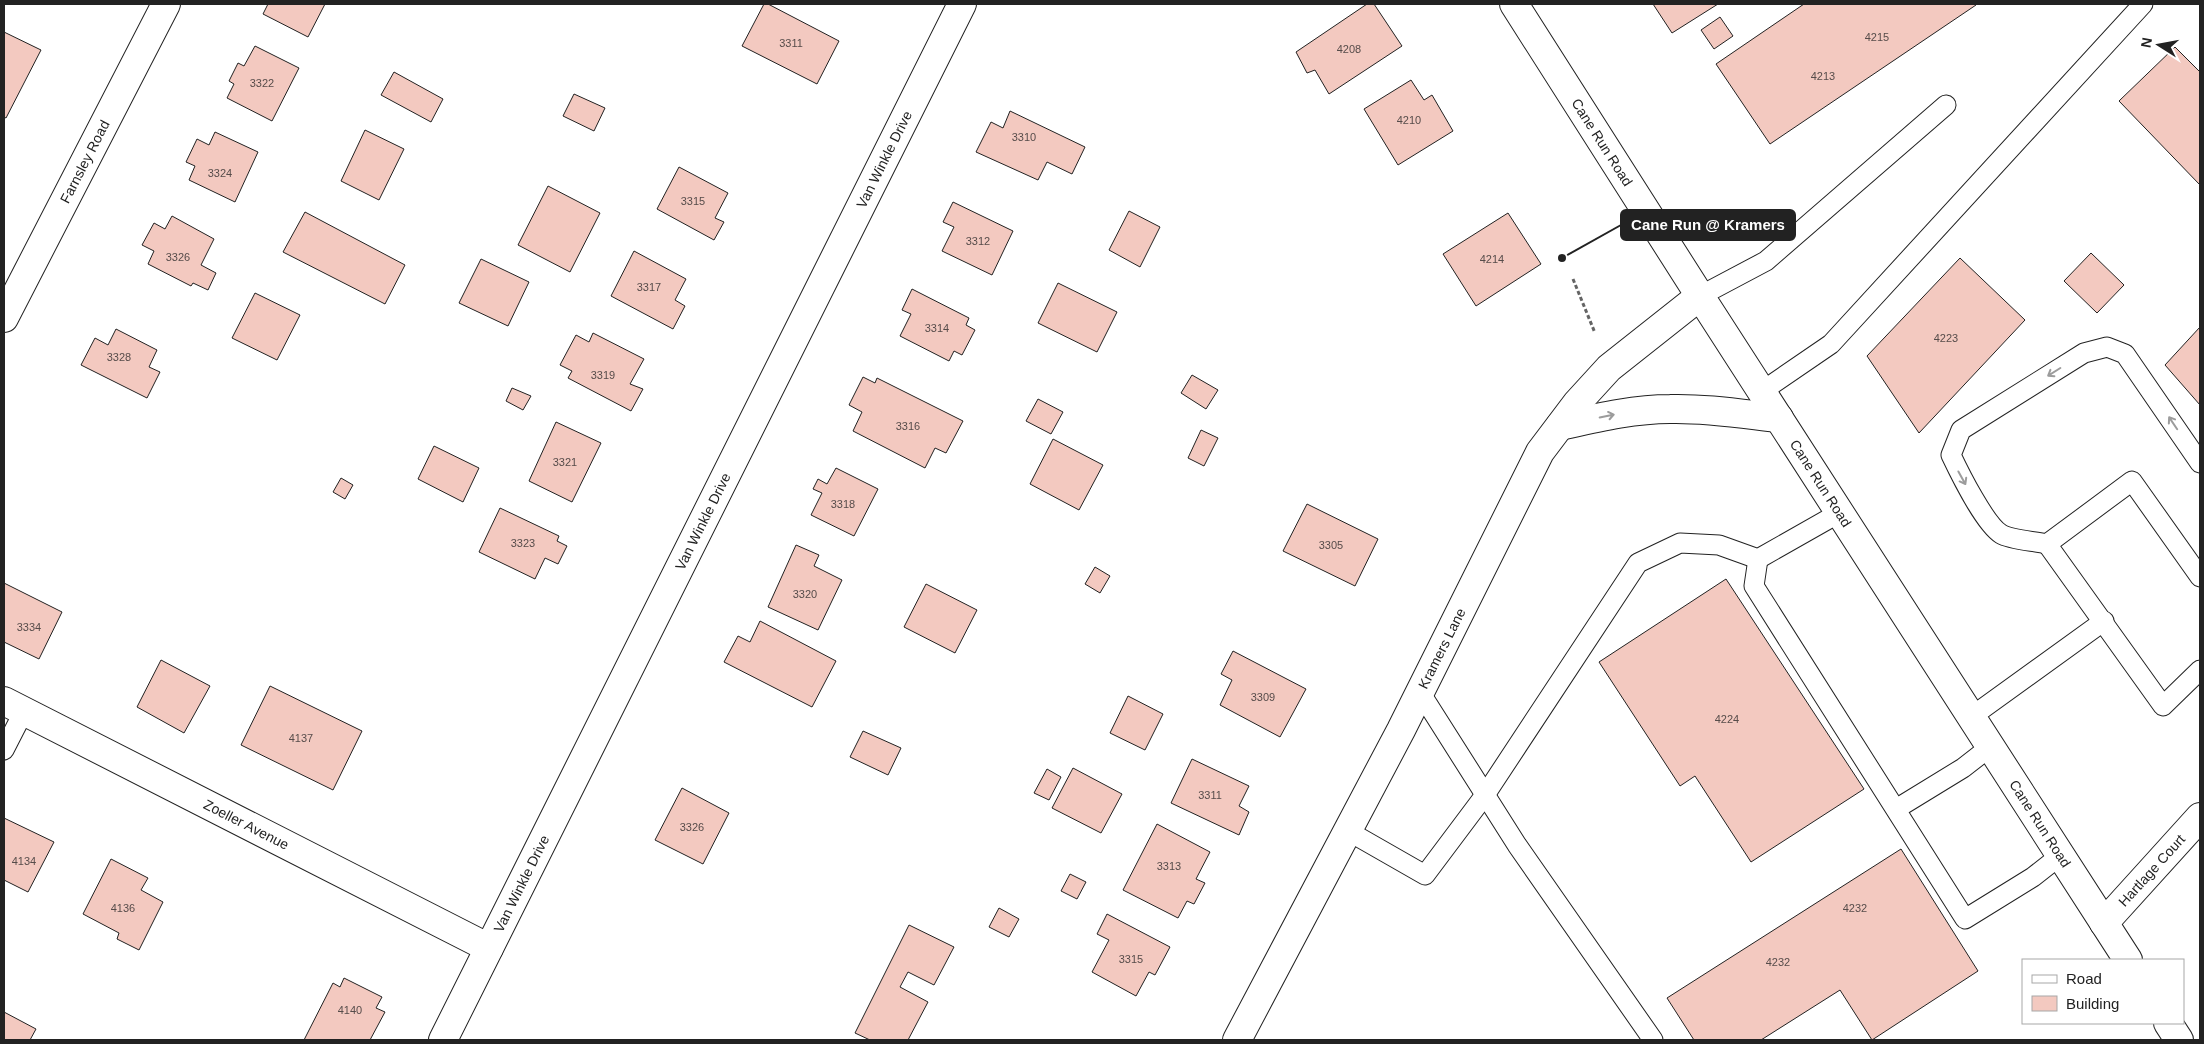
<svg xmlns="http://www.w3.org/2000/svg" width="2204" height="1044" viewBox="0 0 2204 1044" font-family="Arial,sans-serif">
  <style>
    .building { fill: #f3c9c0; stroke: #222 }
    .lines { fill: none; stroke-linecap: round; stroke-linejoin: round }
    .lane-casing { stroke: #222; stroke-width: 21 }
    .street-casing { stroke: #222; stroke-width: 30 }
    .highway-casing { stroke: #222; stroke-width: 30 }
    .path { stroke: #646464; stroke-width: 3; stroke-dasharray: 4 2.5; stroke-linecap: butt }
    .lane { stroke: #fff; stroke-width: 19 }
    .street { stroke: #fff; stroke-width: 28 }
    .highway { stroke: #fff; stroke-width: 28 }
    .oneway { stroke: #9c9c9c }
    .labels { text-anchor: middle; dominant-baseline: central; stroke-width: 4; stroke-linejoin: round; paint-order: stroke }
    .number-label { font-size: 11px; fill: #564c4a }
    .street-label { font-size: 14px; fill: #222; stroke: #fff }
    .leader { fill: none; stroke: #222; stroke-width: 2 }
    .callout-dot { fill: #222; stroke: #fff; stroke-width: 2 }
    .callout { fill: #222; stroke: #222; stroke-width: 2 }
    .callout-label { font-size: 15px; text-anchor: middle; font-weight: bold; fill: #fff }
  </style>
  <rect width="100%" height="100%" fill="#fff"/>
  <g class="building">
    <polygon points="268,4 325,4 308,37 263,14"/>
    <polygon points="764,4 768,4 839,41 817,84 742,46"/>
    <polygon points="1367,4 1374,4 1402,46 1329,94 1315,70 1307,73 1296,52"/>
    <polygon points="1653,4 1718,4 1672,33"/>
    <polygon points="1804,4 1976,4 1976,5 1770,144 1716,64"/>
    <polygon points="1720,17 1733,36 1714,49 1701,30"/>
    <polygon points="4,32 41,50 6,118 4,117"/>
    <polygon points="255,46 299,68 272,121 227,98 234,84 229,81 238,63 244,66"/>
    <polygon points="2175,47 2200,72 2200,185 2119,101"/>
    <polygon points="394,72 443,99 431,122 381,95"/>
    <polygon points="1411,80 1424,100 1432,95 1453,131 1398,165 1364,109"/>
    <polygon points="574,94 605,108 594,131 563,116"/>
    <polygon points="1010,111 1085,147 1072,174 1047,162 1038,180 976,152 991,122 1003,128"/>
    <polygon points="365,130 404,149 379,200 341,181"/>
    <polygon points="215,132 258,152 235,202 189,180 195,166 186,162 197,139 209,145"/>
    <polygon points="679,167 728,193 715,218 724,222 714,240 657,209"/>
    <polygon points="548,186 600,213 570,272 518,245"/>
    <polygon points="953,202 1013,231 992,275 942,251 954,227 943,222"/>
    <polygon points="1129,211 1160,227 1140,267 1109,250"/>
    <polygon points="305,212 405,265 385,304 283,252"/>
    <polygon points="1508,213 1541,264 1476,306 1443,254"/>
    <polygon points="172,216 214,239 201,265 216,273 208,290 193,283 191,286 148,264 154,251 142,245 154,223 165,229"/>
    <polygon points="634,251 686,279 675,300 685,306 673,329 611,296"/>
    <polygon points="2091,253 2124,285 2097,313 2064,281"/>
    <polygon points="1960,258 2025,320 1919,433 1867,356"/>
    <polygon points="481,259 529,282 508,326 459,303"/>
    <polygon points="1058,283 1117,312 1097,352 1038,323"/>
    <polygon points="912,289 969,318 966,325 975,330 962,355 954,351 949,361 900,336 911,314 902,310"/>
    <polygon points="255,293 300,315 277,360 232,338"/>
    <polygon points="2200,327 2200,405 2165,365"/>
    <polygon points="116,329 157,350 149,367 160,372 147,398 81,365 95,338 108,345"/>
    <polygon points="593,333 644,359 630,384 643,389 631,411 568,378 572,371 560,365 576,335 589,342"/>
    <polygon points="1192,375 1218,390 1206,409 1181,393"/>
    <polygon points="863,377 875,383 877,378 963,421 946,453 935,448 925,468 853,431 862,412 849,405"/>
    <polygon points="512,388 531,396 523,410 506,401"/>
    <polygon points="1038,399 1063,412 1051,434 1026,421"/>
    <polygon points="556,422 601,443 572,502 529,481"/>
    <polygon points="1201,430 1218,438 1204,466 1188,458"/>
    <polygon points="1053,439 1103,465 1079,510 1030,484"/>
    <polygon points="434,446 479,468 463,502 418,479"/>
    <polygon points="836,468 878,489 854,536 811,515 822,493 813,489 818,479 827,484"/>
    <polygon points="341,478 353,485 345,499 333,492"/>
    <polygon points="1307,504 1378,539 1355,586 1283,551"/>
    <polygon points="500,508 559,536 557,541 567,546 558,564 545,558 535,579 479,552"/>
    <polygon points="796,545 819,555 814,566 842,580 818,630 768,607"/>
    <polygon points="1095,567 1110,576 1100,593 1085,584"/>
    <polygon points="1726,579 1864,789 1751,862 1695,776 1680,786 1599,662"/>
    <polygon points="4,583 62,612 39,659 4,642"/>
    <polygon points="926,584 977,610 955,653 904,627"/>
    <polygon points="760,621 836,661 812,707 724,662 738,636 750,642"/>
    <polygon points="1233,651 1306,689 1280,737 1220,705 1232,680 1221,674"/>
    <polygon points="161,660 210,686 184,733 137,707"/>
    <polygon points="270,686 362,731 333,790 241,745"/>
    <polygon points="1128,696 1163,714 1145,750 1110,733"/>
    <polygon points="863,731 901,748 888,775 850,757"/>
    <polygon points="1192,759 1249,786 1239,806 1249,812 1239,835 1171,803"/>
    <polygon points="1073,768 1122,794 1101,833 1052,808"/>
    <polygon points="1047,769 1061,777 1049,800 1034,793"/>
    <polygon points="682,788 729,813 703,864 655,840"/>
    <polygon points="4,818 54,842 28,892 4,880"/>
    <polygon points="1157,824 1210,852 1196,879 1205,883 1194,904 1187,901 1178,918 1123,890"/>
    <polygon points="1901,849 1978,971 1872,1040 1840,990 1761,1040 1694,1040 1667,998"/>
    <polygon points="111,859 148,878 141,890 163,902 139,950 117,939 119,933 83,914"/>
    <polygon points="1070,874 1086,882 1077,899 1061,891"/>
    <polygon points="999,908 1019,919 1009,937 989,927"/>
    <polygon points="1107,914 1170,947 1155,975 1149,972 1136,996 1092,972 1109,940 1097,934"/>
    <polygon points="909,925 954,947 934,985 908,972 900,987 928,1002 908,1040 870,1040 855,1033"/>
    <polygon points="344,978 382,997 376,1008 385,1012 370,1040 304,1040 333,983 340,987"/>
    <polygon points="4,1012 36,1029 30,1040 4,1040"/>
  </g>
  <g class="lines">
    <defs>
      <g id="lane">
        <polyline points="1700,296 1766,261 1946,105"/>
        <polyline points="1761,392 1831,344 2143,4"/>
        <path d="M2047,544C2035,541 2011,540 2001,534C1985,524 1960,474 1951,455L1961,430L2084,353L2107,347L2125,354L2200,463"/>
        <polyline points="1758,559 1754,586 1965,919 2033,877 2061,855"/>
        <polyline points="2200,577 2132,481 2047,544 2163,706 2200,670"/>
        <polyline points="1420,692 1517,845 1653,1040"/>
        <polyline points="1971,717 2104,621"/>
        <polyline points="4,750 24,711"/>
        <polyline points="1896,809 1963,768 1990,747"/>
        <polyline points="1348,831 1425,875 1485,795 1638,563 1680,543 1719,545 1758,559 1839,513"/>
      </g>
      <g id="street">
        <path id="s1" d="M4,318L166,4"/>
        <path id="s2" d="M4,701L489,948"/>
        <path id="s3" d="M2104,923L2200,817"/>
        <path id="s4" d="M443,1040L962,4"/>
        <path id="s5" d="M1237,1040L1401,730L1540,452L1577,403L1609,368L1700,296"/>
      </g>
      <g id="highway">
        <path id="s6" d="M1514,4L1700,296L2128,960"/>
        <path d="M1560,426C1596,418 1633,409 1670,409C1706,408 1743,414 1779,418"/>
        <polyline points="2168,1023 2179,1040"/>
      </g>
    </defs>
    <use href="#lane" class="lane-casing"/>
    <use href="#street" class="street-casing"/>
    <use href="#highway" class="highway-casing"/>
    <polyline class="path" points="1573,279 1595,333"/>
    <use href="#lane" class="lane"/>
    <use href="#street" class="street"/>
    <use href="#highway" class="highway"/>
  </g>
  <defs><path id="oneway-shaft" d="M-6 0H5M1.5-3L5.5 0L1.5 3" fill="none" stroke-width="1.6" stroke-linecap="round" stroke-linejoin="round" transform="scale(1.25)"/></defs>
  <g class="oneway">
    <use href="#oneway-shaft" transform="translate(2054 372) rotate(148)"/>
    <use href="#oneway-shaft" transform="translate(1607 416) rotate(-12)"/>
    <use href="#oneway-shaft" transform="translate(2173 423) rotate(-124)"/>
    <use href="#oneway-shaft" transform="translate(1962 478) rotate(61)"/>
  </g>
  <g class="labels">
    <g class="number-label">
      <text x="1877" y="37">4215</text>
      <text x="791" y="43">3311</text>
      <text x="1349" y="49">4208</text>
      <text x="1823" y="76">4213</text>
      <text x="262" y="83">3322</text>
      <text x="1409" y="120">4210</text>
      <text x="1024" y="137">3310</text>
      <text x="220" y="173">3324</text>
      <text x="693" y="201">3315</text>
      <text x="978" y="241">3312</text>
      <text x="178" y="257">3326</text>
      <text x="1492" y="259">4214</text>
      <text x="649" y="287">3317</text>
      <text x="937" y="328">3314</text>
      <text x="1946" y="338">4223</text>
      <text x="119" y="357">3328</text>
      <text x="603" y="375">3319</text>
      <text x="908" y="426">3316</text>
      <text x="565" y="462">3321</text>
      <text x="843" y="504">3318</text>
      <text x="523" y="543">3323</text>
      <text x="1331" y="545">3305</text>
      <text x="805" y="594">3320</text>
      <text x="29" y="627">3334</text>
      <text x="1263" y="697">3309</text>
      <text x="1727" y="719">4224</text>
      <text x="301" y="738">4137</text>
      <text x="1210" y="795">3311</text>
      <text x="692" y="827">3326</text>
      <text x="24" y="861">4134</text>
      <text x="1169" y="866">3313</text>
      <text x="123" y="908">4136</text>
      <text x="1855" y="908">4232</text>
      <text x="1131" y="959">3315</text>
      <text x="1778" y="962">4232</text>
      <text x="350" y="1010">4140</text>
    </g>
    <g class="street-label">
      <text stroke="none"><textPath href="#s6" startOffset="164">Cane Run Road</textPath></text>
      <text stroke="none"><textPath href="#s4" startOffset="985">Van Winkle Drive</textPath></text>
      <text stroke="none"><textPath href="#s1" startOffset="176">Farnsley Road</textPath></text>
      <text stroke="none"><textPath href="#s6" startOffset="569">Cane Run Road</textPath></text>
      <text stroke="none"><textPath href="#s4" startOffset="580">Van Winkle Drive</textPath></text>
      <text stroke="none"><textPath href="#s5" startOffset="442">Kramers Lane</textPath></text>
      <text stroke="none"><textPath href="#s6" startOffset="974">Cane Run Road</textPath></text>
      <text stroke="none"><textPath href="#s2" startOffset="272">Zoeller Avenue</textPath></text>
      <text stroke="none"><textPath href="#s3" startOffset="71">Hartlage Court</textPath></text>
      <text stroke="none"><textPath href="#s4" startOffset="175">Van Winkle Drive</textPath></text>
    </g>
  </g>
  <path class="leader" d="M1562 258L1621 225"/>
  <circle class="callout-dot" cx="1562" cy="258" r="5"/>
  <rect class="callout" x="1621" y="210" width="174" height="30" rx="5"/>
  <g class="callout-label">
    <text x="1708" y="230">Cane Run @ Kramers</text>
  </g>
  <rect width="2204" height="1044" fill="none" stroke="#222222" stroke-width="10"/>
  <rect x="2022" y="959" width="162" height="65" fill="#ffffff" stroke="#a7a7a7"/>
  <rect x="2032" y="975" width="25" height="8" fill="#ffffff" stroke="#a7a7a7"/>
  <text x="2066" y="984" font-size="15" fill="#222222">Road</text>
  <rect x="2032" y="996" width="25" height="15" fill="#f3c9c0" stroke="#a7a7a7"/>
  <text x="2066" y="1009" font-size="15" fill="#222222">Building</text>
  <g transform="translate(2159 45) rotate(281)" stroke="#ffffff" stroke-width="4" paint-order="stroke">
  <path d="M0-4L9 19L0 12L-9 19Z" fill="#222222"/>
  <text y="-8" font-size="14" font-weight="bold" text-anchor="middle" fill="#222222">N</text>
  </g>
</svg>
